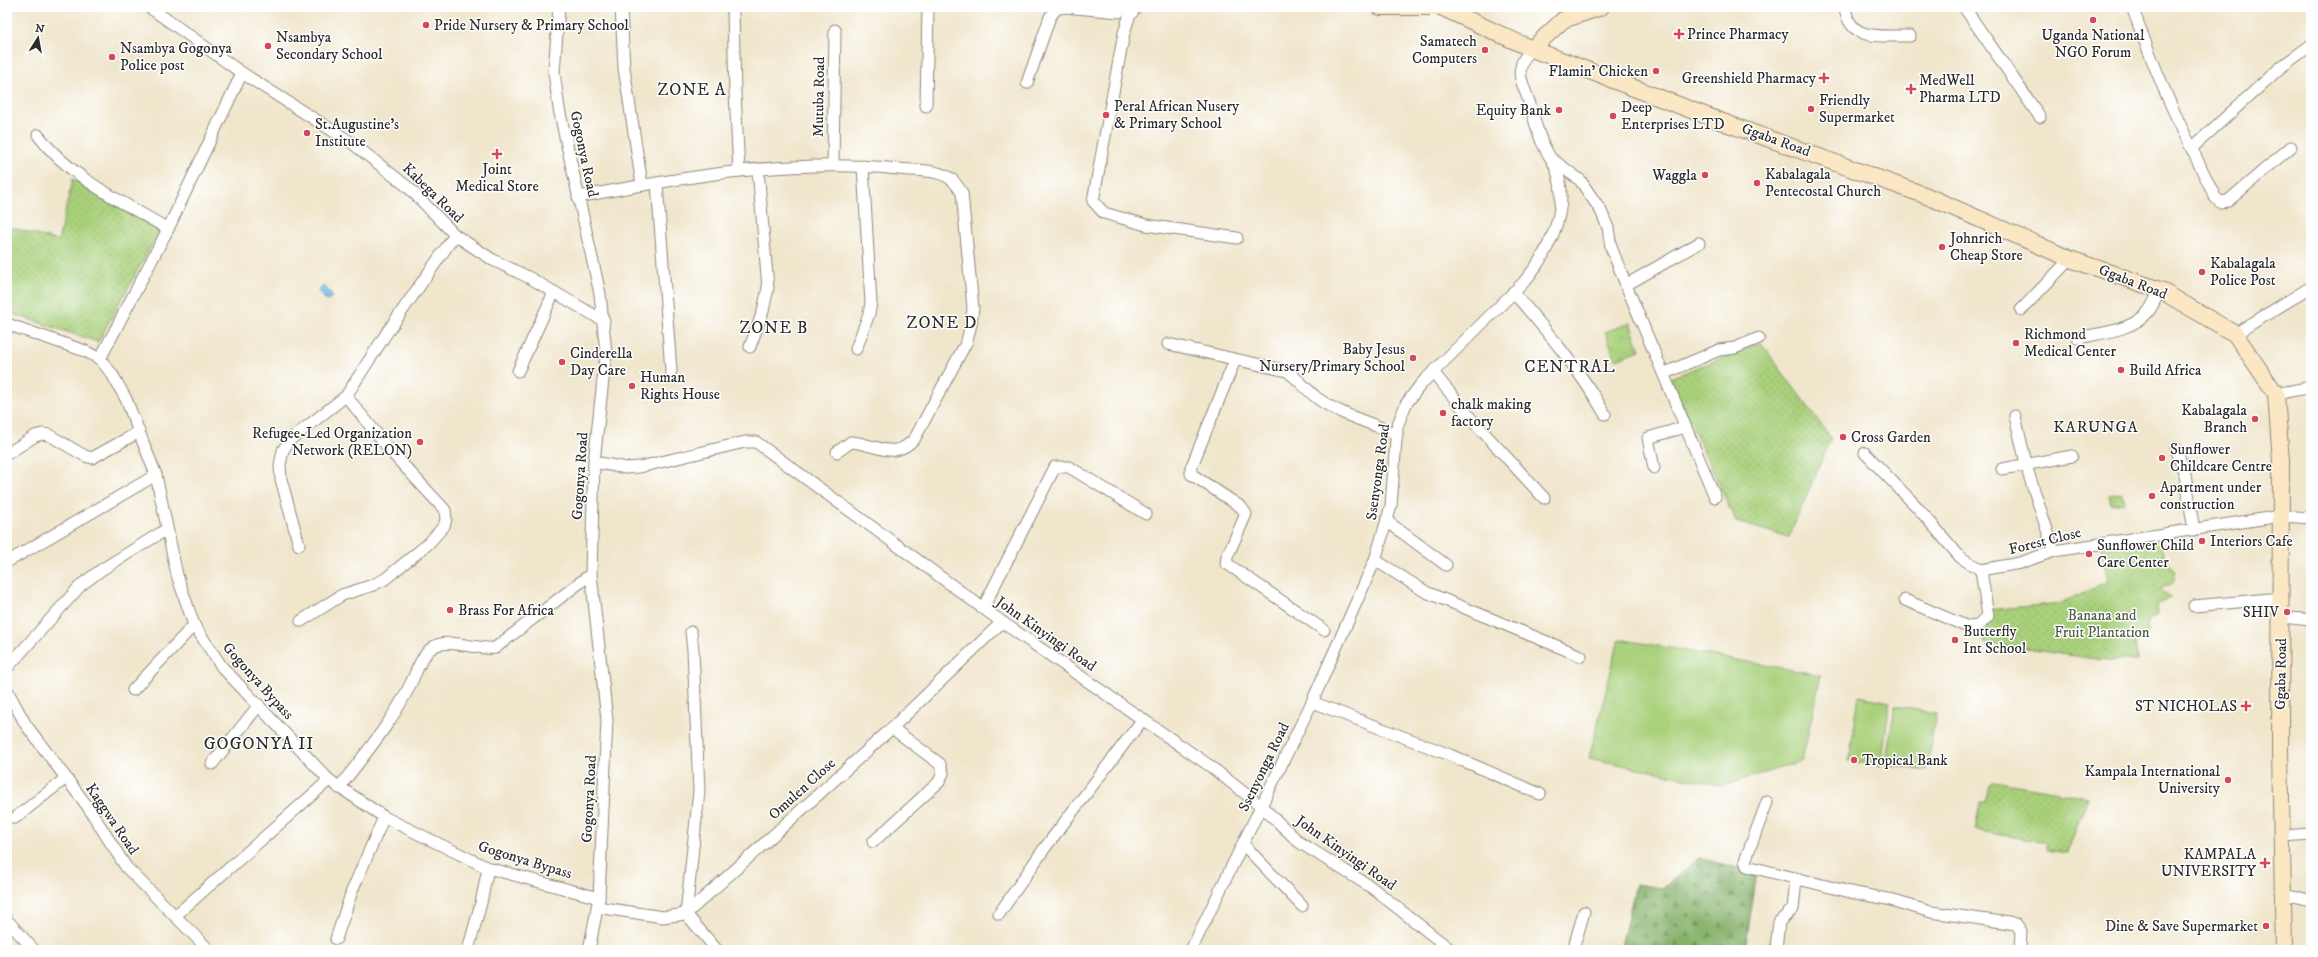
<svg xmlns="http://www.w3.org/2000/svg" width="2318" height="957" viewBox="0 0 2318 957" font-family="'IM FELL DW Pica',serif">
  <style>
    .grass { fill: url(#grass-tufts); stroke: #6a7e52 }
    .forest { fill: url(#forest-firs); stroke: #586e4a }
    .park { fill: url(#park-dots); stroke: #6a7e52 }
    .pitch { fill: #a9d07a; stroke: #6a7e52 }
    .water { fill: url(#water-rules); stroke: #4f768c }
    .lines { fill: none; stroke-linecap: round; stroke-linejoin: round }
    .street-casing { stroke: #8e887c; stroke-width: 13 }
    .secondary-casing { stroke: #8e887c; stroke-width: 18 }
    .street { stroke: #fff; stroke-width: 11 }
    .secondary { stroke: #fbe7c3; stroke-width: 16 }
    .poi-dot { fill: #d1495b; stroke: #fff; stroke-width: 1.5 }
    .labels { text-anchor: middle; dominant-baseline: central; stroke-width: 3; stroke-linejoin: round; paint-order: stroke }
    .poi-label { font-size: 15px; fill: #2b2b2b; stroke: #fff; text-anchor: start }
    .street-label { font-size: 15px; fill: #2b2b2b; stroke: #fff }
    .park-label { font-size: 15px; fill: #515d43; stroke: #fff }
    .neighbourhood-label { font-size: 16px; letter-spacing: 1px; fill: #2b2b2b; stroke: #fff }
    .quarter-label { font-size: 17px; letter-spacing: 1px; fill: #2b2b2b; stroke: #fff }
  </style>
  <defs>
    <pattern id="grass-tufts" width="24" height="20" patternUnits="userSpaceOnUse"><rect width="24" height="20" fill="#a9d07a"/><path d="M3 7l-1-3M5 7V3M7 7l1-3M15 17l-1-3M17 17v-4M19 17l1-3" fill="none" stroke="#92b36a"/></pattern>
    <pattern id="forest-firs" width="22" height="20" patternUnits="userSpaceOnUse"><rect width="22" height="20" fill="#86b26a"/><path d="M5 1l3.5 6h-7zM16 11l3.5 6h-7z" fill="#6e9157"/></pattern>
    <pattern id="park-dots" width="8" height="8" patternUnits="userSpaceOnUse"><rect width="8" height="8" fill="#a9d07a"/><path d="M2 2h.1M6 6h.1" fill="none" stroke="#92b36a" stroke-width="1.8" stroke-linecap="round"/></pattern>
    <pattern id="water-rules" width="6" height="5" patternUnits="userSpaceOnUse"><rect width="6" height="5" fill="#73c1ee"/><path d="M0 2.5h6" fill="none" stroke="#5f9dc1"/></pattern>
  </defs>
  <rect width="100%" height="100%" fill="#fff"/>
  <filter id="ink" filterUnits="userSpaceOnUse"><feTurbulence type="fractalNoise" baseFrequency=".025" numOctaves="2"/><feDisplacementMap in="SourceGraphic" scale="8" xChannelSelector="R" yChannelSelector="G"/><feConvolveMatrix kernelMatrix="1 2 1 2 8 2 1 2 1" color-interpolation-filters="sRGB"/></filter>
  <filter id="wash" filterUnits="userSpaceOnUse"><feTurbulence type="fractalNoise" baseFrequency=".012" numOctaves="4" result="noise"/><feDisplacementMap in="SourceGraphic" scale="16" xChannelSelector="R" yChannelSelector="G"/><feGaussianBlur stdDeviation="0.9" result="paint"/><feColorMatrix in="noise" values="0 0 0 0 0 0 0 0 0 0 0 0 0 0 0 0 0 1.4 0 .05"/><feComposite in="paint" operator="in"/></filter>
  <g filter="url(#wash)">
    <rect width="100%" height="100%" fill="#f0e6cc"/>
    <polygon class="grass" points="1630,323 1640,350 1616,359 1605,332"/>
    <polygon class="forest" points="1699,858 1757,873 1745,950 1620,950 1636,884 1663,888"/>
    <g class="park">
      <polygon points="73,179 161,228 98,342 7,312 7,226 58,241"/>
      <polygon points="1761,343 1831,438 1789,537 1736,522 1670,378"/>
      <polygon points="2122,493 2124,502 2111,504 2109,495"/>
      <path d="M2160,540L2168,565L2176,571L2173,583L2160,589L2172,598L2157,603L2158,615C2147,618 2147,623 2147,634L2139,636V639L2135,640L2137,662L2096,659L1984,643L1989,610L2061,603L2108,581L2101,547Z"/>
      <polygon points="1994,781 2088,797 2067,853 2046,850 2046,843 1975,830 1980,802 1985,802 1989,784"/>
    </g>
    <g class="pitch">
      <polygon points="1619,639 1821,675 1802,761 1723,786 1589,758"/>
      <polygon points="1859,696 1890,702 1881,766 1849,761"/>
      <polygon points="1895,706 1936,713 1926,771 1885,764"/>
    </g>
    <polygon class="water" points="324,286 333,296 327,301 318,291"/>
  </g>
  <g filter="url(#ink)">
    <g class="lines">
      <defs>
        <g id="street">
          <polyline points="149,7 242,73 352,143 409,188 455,235 493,260 530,278 604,321"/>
          <polyline points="559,7 554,72 559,109 600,294 606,352 594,462 591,574 607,720 599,898 589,950"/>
          <polyline points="621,7 624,68 642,185"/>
          <polyline points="1136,7 1129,17 1124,33 1093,201 1104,213 1146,225 1237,238"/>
          <path d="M1845,7C1849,43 1883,35 1910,36"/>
          <polyline points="1964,7 2040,117"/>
          <path d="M2132,7C2146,45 2160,83 2178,120C2190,146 2203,171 2215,197L2220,202L2228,201L2291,147"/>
          <polyline points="733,13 735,92 739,171"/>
          <polyline points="1027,83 1050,17 1056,9 1065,7 1119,12 1123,7"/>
          <polyline points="926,106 928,7"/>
          <path d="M38,135C70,178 123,202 168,229"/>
          <polyline points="2193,147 2281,67 2311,45"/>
          <polyline points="1553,160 1580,180 1601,211 1608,228 1611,247 1626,285 1715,497"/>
          <polyline points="833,165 835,30"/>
          <polyline points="657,183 671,371"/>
          <path d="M578,197C683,177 791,158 898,169C913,171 932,169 946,176C954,179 958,187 962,193L973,308L971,324L967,341L915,438C894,462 877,444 851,442L837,452"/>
          <polyline points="1626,285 1699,243"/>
          <path d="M1513,292C1547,331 1579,369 1605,414"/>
          <polyline points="2021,310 2070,259"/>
          <polyline points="7,324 85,351 100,359 112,374 126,399 156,475 177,575 194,625 222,667 329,780 384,817 488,868 599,898"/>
          <polyline points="2235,334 2311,287"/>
          <path d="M2078,338C2100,333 2132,331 2148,312C2153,306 2156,297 2160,290"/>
          <path d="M1168,344L1287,371C1298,379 1306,389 1317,398C1340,415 1371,423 1397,434"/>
          <polyline points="750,347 763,311 768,288 758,169"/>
          <polyline points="856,349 869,314 871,303 863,166"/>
          <polyline points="100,359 168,229 242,73"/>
          <polyline points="1235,360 1191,468 1191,474 1241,507 1246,514 1227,557 1226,563 1324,630"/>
          <polyline points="518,371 554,292"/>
          <polyline points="1433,372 1473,421 1544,498"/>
          <polyline points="1665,373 1719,350 1735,348 1759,338"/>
          <polyline points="2276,394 2311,387"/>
          <polyline points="2015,416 2028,472 2054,551"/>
          <polyline points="2176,448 2185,475 2194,530"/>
          <polyline points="1865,453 1918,508 1960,557 1981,570 2020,563 2054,551 2112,542 2281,516 2311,518"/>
          <polyline points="7,454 35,436 42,434 49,435 85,456 92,458 139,432"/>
          <polyline points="594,462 626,468 640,467 745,442 756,442 1002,622 1210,766 1261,806 1299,842 1371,887 1451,950"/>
          <polyline points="1654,468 1648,438 1685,427"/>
          <polyline points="2002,469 2072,456"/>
          <polyline points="1388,522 1446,565"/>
          <polyline points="299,545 281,479 280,465 283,450 291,439 346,396 386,334 455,235"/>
          <polyline points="1375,560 1426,592 1581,656"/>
          <polyline points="7,562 156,475"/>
          <polyline points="1905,600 1968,627 1978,626 1988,616 1981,570"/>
          <polyline points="2194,606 2281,598"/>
          <polyline points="983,608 1055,467 1069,467 1146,514"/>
          <polyline points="2281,617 2311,620"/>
          <polyline points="301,621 342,595 373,585 385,579 428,544 444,526 446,519 445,510 394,455 346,396"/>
          <polyline points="691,632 693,650 699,791 686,914 717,950"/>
          <polyline points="7,668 81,585 101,570 167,529"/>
          <polyline points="7,690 26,725 88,807 126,867 209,950"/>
          <polyline points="133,690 194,625"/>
          <polyline points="1312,702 1450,755 1540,794"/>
          <polyline points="212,764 259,705"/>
          <path d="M339,788C364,755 391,724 409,687C416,674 422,651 437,645C451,639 478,650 495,648L591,574"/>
          <polyline points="1767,802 1745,861 1747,866 1850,892 1887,899 1931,912 2016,924 2021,931 2020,950"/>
          <polyline points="15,818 66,778"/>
          <polyline points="2283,836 2311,834"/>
          <polyline points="873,842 939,782 943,773 940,764 892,728"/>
          <polyline points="1243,844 1302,906"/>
          <polyline points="2284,894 2311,900"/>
          <polyline points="597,907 663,917 686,914 892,728 1002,622"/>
          <polyline points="999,914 1044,849 1143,719"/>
          <polyline points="175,916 329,780"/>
          <polyline points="7,920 34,950"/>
          <polyline points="336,939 352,891 384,817"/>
          <polyline points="468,950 481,903 488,868"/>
          <path d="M1191,950L1312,702L1375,560L1391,506L1397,427L1406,404L1421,384L1523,283C1545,258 1566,218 1560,183C1557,164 1549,158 1542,142C1535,127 1533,111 1527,96C1524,87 1518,76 1521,67C1522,60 1527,54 1532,49"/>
          <polyline points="1573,950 1584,912"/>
          <polyline points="1780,950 1776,948 1779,922 1793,909 1796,879"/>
        </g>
        <g id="secondary">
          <polyline points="1380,7 1442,7"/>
          <polyline points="1441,7 1532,49 1720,121 1927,196 2070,259 2160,290 2235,334 2276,394 2281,462 2280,750 2284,950"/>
          <polyline points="1532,49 1563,20 1601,7"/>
        </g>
      </defs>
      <use href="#street" class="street-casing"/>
      <use href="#secondary" class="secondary-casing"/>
      <use href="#street" class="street"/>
      <use href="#secondary" class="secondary"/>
    </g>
  </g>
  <g class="poi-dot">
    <circle cx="2093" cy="20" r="4"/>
    <circle cx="426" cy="25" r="4"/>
    <path d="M1677 28h4v4h4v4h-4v4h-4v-4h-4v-4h4z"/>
    <circle cx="268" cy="46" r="4"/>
    <circle cx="1485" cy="50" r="4"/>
    <circle cx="112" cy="57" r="4"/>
    <circle cx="1656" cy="71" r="4"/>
    <path d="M1822 72h4v4h4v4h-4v4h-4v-4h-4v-4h4z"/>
    <path d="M1909 83h4v4h4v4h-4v4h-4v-4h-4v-4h4z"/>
    <circle cx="1811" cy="109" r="4"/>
    <circle cx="1559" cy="110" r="4"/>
    <circle cx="1106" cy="115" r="4"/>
    <circle cx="1613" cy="116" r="4"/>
    <circle cx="307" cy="133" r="4"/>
    <path d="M495 148h4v4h4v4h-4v4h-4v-4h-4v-4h4z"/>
    <circle cx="1705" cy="175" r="4"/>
    <circle cx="1757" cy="183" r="4"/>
    <circle cx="1942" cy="247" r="4"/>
    <circle cx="2202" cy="272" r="4"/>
    <circle cx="2016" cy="343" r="4"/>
    <circle cx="1413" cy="358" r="4"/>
    <circle cx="562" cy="362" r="4"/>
    <circle cx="2121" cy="370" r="4"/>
    <circle cx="632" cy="386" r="4"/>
    <circle cx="1443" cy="413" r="4"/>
    <circle cx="2255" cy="419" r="4"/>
    <circle cx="1843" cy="437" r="4"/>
    <circle cx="420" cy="442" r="4"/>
    <circle cx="2162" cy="458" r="4"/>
    <circle cx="2152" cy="496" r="4"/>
    <circle cx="2202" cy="541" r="4"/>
    <circle cx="2089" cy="554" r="4"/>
    <circle cx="450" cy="610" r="4"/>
    <circle cx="2287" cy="612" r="4"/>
    <circle cx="1955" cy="640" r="4"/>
    <path d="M2244 700h4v4h4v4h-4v4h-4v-4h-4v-4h4z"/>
    <circle cx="1854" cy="760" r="4"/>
    <circle cx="2228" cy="780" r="4"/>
    <path d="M2263 857h4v4h4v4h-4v4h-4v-4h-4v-4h4z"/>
    <circle cx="2266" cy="926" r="4"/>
  </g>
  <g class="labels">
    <g class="poi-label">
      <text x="434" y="25">Pride Nursery &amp; Primary School</text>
      <text x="1687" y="34">Prince Pharmacy</text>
      <text x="2093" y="35" text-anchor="middle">Uganda National<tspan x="2093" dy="17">NGO Forum</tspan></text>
      <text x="276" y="37">Nsambya<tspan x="276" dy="17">Secondary School</tspan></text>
      <text x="1477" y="41" text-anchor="end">Samatech<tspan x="1477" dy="17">Computers</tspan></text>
      <text x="120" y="48">Nsambya Gogonya<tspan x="120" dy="17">Police post</tspan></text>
      <text x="1648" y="71" text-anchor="end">Flamin' Chicken</text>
      <text x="1816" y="78" text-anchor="end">Greenshield Pharmacy</text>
      <text x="1919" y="80">MedWell<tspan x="1919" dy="17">Pharma LTD</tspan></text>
      <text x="1819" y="100">Friendly<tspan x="1819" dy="17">Supermarket</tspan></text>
      <text x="1114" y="106">Peral African Nusery<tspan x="1114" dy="17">&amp; Primary School</tspan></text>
      <text x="1621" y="107">Deep<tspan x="1621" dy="17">Enterprises LTD</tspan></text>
      <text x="1551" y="110" text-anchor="end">Equity Bank</text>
      <text x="315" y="124">St.Augustine's<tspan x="315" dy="17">Institute</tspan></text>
      <text x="497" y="169" text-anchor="middle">Joint<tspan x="497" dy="17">Medical Store</tspan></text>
      <text x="1765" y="174">Kabalagala<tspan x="1765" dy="17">Pentecostal Church</tspan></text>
      <text x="1697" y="175" text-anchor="end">Waggla</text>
      <text x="1950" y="238">Johnrich<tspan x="1950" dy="17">Cheap Store</tspan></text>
      <text x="2210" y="263">Kabalagala<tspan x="2210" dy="17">Police Post</tspan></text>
      <text x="2024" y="334">Richmond<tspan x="2024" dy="17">Medical Center</tspan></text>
      <text x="1405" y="349" text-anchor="end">Baby Jesus<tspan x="1405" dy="17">Nursery/Primary School</tspan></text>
      <text x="570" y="353">Cinderella<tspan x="570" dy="17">Day Care</tspan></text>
      <text x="2129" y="370">Build Africa</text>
      <text x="640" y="377">Human<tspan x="640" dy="17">Rights House</tspan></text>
      <text x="1451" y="404">chalk making<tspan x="1451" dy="17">factory</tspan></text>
      <text x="2247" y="410" text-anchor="end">Kabalagala<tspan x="2247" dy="17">Branch</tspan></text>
      <text x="412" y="433" text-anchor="end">Refugee-Led Organization<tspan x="412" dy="17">Network (RELON)</tspan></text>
      <text x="1851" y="437">Cross Garden</text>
      <text x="2170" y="449">Sunflower<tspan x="2170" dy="17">Childcare Centre</tspan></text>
      <text x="2160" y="487">Apartment under<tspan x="2160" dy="17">construction</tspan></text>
      <text x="2210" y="541">Interiors Cafe</text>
      <text x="2097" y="545">Sunflower Child<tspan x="2097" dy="17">Care Center</tspan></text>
      <text x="458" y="610">Brass For Africa</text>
      <text x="2279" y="612" text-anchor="end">SHIV</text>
      <text x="1963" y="631">Butterfly<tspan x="1963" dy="17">Int School</tspan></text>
      <text x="2237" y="706" text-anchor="end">ST NICHOLAS</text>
      <text x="1862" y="760">Tropical Bank</text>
      <text x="2220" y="771" text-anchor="end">Kampala International<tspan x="2220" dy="17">University</tspan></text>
      <text x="2256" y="854" text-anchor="end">KAMPALA<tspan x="2256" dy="17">UNIVERSITY</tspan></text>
      <text x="2258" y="926" text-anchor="end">Dine &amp; Save Supermarket</text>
    </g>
    <g class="street-label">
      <text transform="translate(819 97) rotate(-89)">Mutuba Road</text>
      <text transform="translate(1776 140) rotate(20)">Ggaba Road</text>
      <text transform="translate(584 154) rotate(78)">Gogonya Road</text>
      <text transform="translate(433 193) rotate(44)">Kabega Road</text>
      <text transform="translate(2133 282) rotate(21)">Ggaba Road</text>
      <text transform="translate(1378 472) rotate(-82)">Ssenyonga Road</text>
      <text transform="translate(580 476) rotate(-86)">Gogonya Road</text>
      <text transform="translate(2045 541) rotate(-14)">Forest Close</text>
      <text transform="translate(1046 634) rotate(35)">John Kinyingi Road</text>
      <text transform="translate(2281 674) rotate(-89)">Ggaba Road</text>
      <text transform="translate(258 681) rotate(48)">Gogonya Bypass</text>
      <text transform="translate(1264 767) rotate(-64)">Ssenyonga Road</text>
      <text transform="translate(802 789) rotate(-42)">Omulen Close</text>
      <text transform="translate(589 799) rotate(-87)">Gogonya Road</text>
      <text transform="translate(112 819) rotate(56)">Kaggwa Road</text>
      <text transform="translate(1346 853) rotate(35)">John Kinyingi Road</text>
      <text transform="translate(525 860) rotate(17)">Gogonya Bypass</text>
    </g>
    <g class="park-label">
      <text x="2102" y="615">Banana and<tspan x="2102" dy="17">Fruit Plantation</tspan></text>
    </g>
    <g class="neighbourhood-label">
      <text x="2096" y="427">KARUNGA</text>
    </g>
    <g class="quarter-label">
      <text x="692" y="90">ZONE A</text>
      <text x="942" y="323">ZONE D</text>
      <text x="774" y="328">ZONE B</text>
      <text x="1570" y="367">CENTRAL</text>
      <text x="259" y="744">GOGONYA II</text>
    </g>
  </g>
  <rect width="2318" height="957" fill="none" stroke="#fff" stroke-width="24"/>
  <g transform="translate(38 38) rotate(11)" stroke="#ffffff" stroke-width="3" paint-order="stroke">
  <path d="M0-3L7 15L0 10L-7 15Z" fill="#2b2b2b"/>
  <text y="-6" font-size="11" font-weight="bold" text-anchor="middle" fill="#2b2b2b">N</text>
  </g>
</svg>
